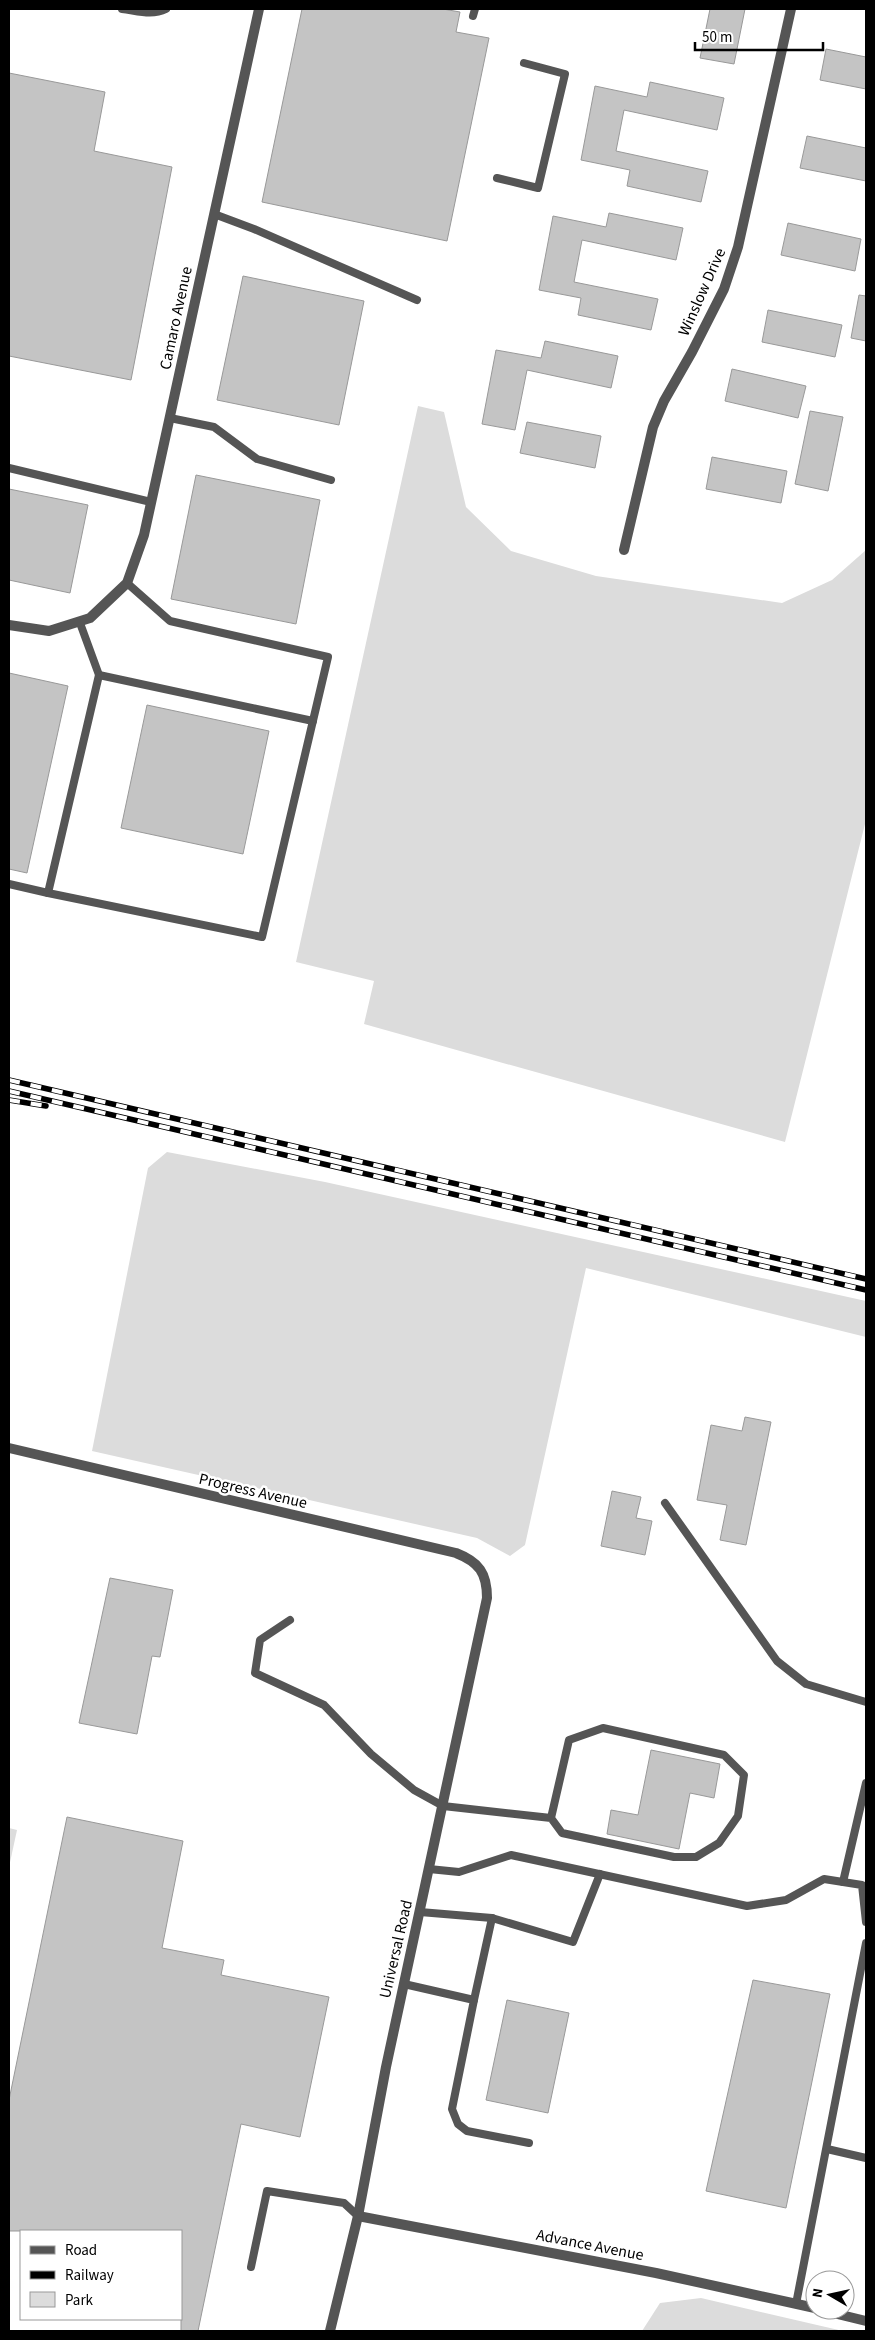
<svg xmlns="http://www.w3.org/2000/svg" width="875" height="2340" viewBox="0 0 875 2340" font-family="'Source Sans 3',sans-serif">
  <style>
    .green { fill: #dcdcdc }
    .building { fill: #c4c4c4; stroke: #999 }
    .lines { fill: none; stroke-linecap: round; stroke-linejoin: round }
    .lane { stroke: #555; stroke-width: 8 }
    .street { stroke: #555; stroke-width: 10 }
    .rail-casing { stroke: #000; stroke-width: 5.5 }
    .rail { stroke: #fff; stroke-width: 4; stroke-dasharray: 11; stroke-linecap: butt }
    .labels { text-anchor: middle; dominant-baseline: central; stroke-width: 5; stroke-linejoin: round; paint-order: stroke }
    .street-label { font-size: 16px; fill: #000; stroke: #fff }
  </style>
  <rect width="100%" height="100%" fill="#fff"/>
  <g class="green">
    <polygon points="418,406 444,412 466,507 511,551 596,576 782,603 832,580 866,550 866,820 785,1142 364,1024 374,981 296,962"/>
    <polygon points="167,1152 325,1182 866,1301 866,1337 586,1268 525,1545 510,1556 477,1538 92,1451 148,1168"/>
    <polygon points="9,1828 17,1830 9,1867"/>
    <polygon points="701,2298 843,2331 642,2331 660,2303"/>
  </g>
  <g class="building">
    <polygon points="302,9 443,9 460,12 456,32 489,38 447,241 262,202"/>
    <polygon points="710,9 745,9 734,64 700,58"/>
    <polygon points="826,49 866,57 866,89 820,80"/>
    <polygon points="9,73 105,92 94,151 172,167 131,380 9,356"/>
    <polygon points="650,82 724,98 717,130 624,110 616,151 708,171 701,202 627,186 630,170 581,160 595,86 647,97"/>
    <polygon points="807,136 866,148 866,181 800,168"/>
    <polygon points="609,213 683,228 676,260 582,240 574,282 658,299 651,330 578,315 581,298 539,290 553,216 606,227"/>
    <polygon points="788,223 861,239 855,271 781,255"/>
    <polygon points="243,276 364,301 339,425 217,400"/>
    <polygon points="859,295 866,296 866,341 851,338"/>
    <polygon points="768,310 842,325 835,357 762,342"/>
    <polygon points="545,341 618,356 611,388 527,370 515,430 482,424 496,350 541,358"/>
    <polygon points="732,369 806,386 798,418 725,401"/>
    <polygon points="810,411 843,417 828,491 795,484"/>
    <polygon points="527,422 601,436 595,468 520,453"/>
    <polygon points="712,457 787,471 781,503 706,489"/>
    <polygon points="196,475 320,500 296,624 171,599"/>
    <polygon points="9,489 88,505 70,593 9,580"/>
    <polygon points="9,673 68,686 27,873 9,869"/>
    <polygon points="147,705 269,731 243,854 121,828"/>
    <polygon points="745,1417 771,1422 746,1545 720,1540 727,1505 697,1500 711,1425 742,1431"/>
    <polygon points="612,1491 641,1497 636,1518 652,1521 645,1555 601,1546"/>
    <polygon points="110,1578 173,1590 160,1657 152,1656 137,1734 79,1723"/>
    <polygon points="651,1750 720,1764 714,1798 690,1793 679,1849 607,1834 611,1810 638,1815"/>
    <polygon points="67,1817 183,1841 162,1948 224,1960 221,1975 329,1997 300,2137 241,2124 198,2331 181,2331 181,2231 9,2231 9,2100"/>
    <polygon points="753,1980 830,1994 786,2208 706,2191"/>
    <polygon points="507,2000 569,2013 548,2113 486,2100"/>
  </g>
  <g class="lines">
    <g class="lane">
      <path d="M122,9C138,11 152,16 166,9"/>
      <polyline points="473,16 475,9"/>
      <polyline points="497,178 538,188 565,74 524,63"/>
      <polyline points="214,214 254,229 417,300"/>
      <polyline points="170,418 214,427 257,459 331,480"/>
      <polyline points="9,468 151,502"/>
      <polyline points="80,623 99,675 48,893 262,937 328,657 170,621 127,583"/>
      <polyline points="99,675 313,721"/>
      <polyline points="9,884 48,893"/>
      <polyline points="665,1503 777,1661 806,1684 866,1702"/>
      <polyline points="290,1620 260,1640 255,1673 324,1705 371,1754 414,1790 443,1806 551,1818 569,1740 603,1728 724,1755 744,1775 738,1816 719,1843 696,1857 674,1857 562,1833 551,1818"/>
      <polyline points="429,1869 459,1872 511,1855 747,1906 786,1900 824,1879 862,1885 866,1922"/>
      <polyline points="843,1882 866,1783"/>
      <polyline points="420,1912 492,1918 573,1942 600,1874"/>
      <polyline points="404,1984 474,2000 452,2109 458,2124 467,2131 529,2143"/>
      <polyline points="474,2000 492,1918"/>
      <polyline points="827,2149 866,2158"/>
      <polyline points="251,2267 267,2191 344,2203 358,2216"/>
      <polyline points="796,2304 866,1943"/>
    </g>
    <g class="street">
      <polyline points="624,550 653,427 664,401 692,352 724,289 738,247 791,9"/>
      <polyline points="9,625 49,631 90,618 127,583 144,535 259,9"/>
      <path d="M9,1448L456,1553C479,1562 487,1573 487,1598L386,2067L358,2216L330,2331"/>
      <polyline points="358,2216 656,2273 815,2308"/>
      <polyline points="821,2310 866,2321"/>
    </g>
    <defs>
      <g id="rail">
        <polyline points="9,1080 866,1279"/>
        <polyline points="9,1091 866,1290"/>
        <polyline points="9,1100 46,1106"/>
      </g>
    </defs>
    <use href="#rail" class="rail-casing"/>
    <use href="#rail" class="rail"/>
  </g>
  <g class="labels">
    <g class="street-label">
      <text transform="translate(702 292) rotate(-66)">Winslow Drive</text>
      <text transform="translate(176 318) rotate(-78)">Camaro Avenue</text>
      <text transform="translate(253 1491) rotate(13)">Progress Avenue</text>
      <text transform="translate(396 1949) rotate(-77)">Universal Road</text>
      <text transform="translate(590 2245) rotate(11)">Advance Avenue</text>
    </g>
  </g>
  <rect width="875" height="2340" fill="none" stroke="#000000" stroke-width="20"/>
  <rect x="20" y="2230" width="162" height="90" fill="#ffffff" stroke="#999999"/>
  <rect x="30" y="2246" width="25" height="8" fill="#555555" stroke="#999999"/>
  <text x="65" y="2255" font-size="15" fill="#000000">Road</text>
  <rect x="30" y="2271" width="25" height="8" fill="#000000" stroke="#999999"/>
  <text x="65" y="2280" font-size="15" fill="#000000">Railway</text>
  <rect x="30" y="2292" width="25" height="15" fill="#dcdcdc" stroke="#999999"/>
  <text x="65" y="2305" font-size="15" fill="#000000">Park</text>
  <g transform="translate(830 2295) rotate(279)"><circle r="24" fill="#ffffff" stroke="#999999"/>
  <path d="M0-4L9 19L0 12L-9 19Z" fill="#000000"/>
  <text y="-8" font-size="14" font-weight="bold" text-anchor="middle" fill="#000000">N</text>
  </g>
  <path d="M695 42v8h128v-8" fill="none" stroke="#000000" stroke-width="2.5"/>
  <text x="702" y="42" font-size="15" fill="#000000" stroke="#ffffff" stroke-width="4" paint-order="stroke">50 m</text>
</svg>
